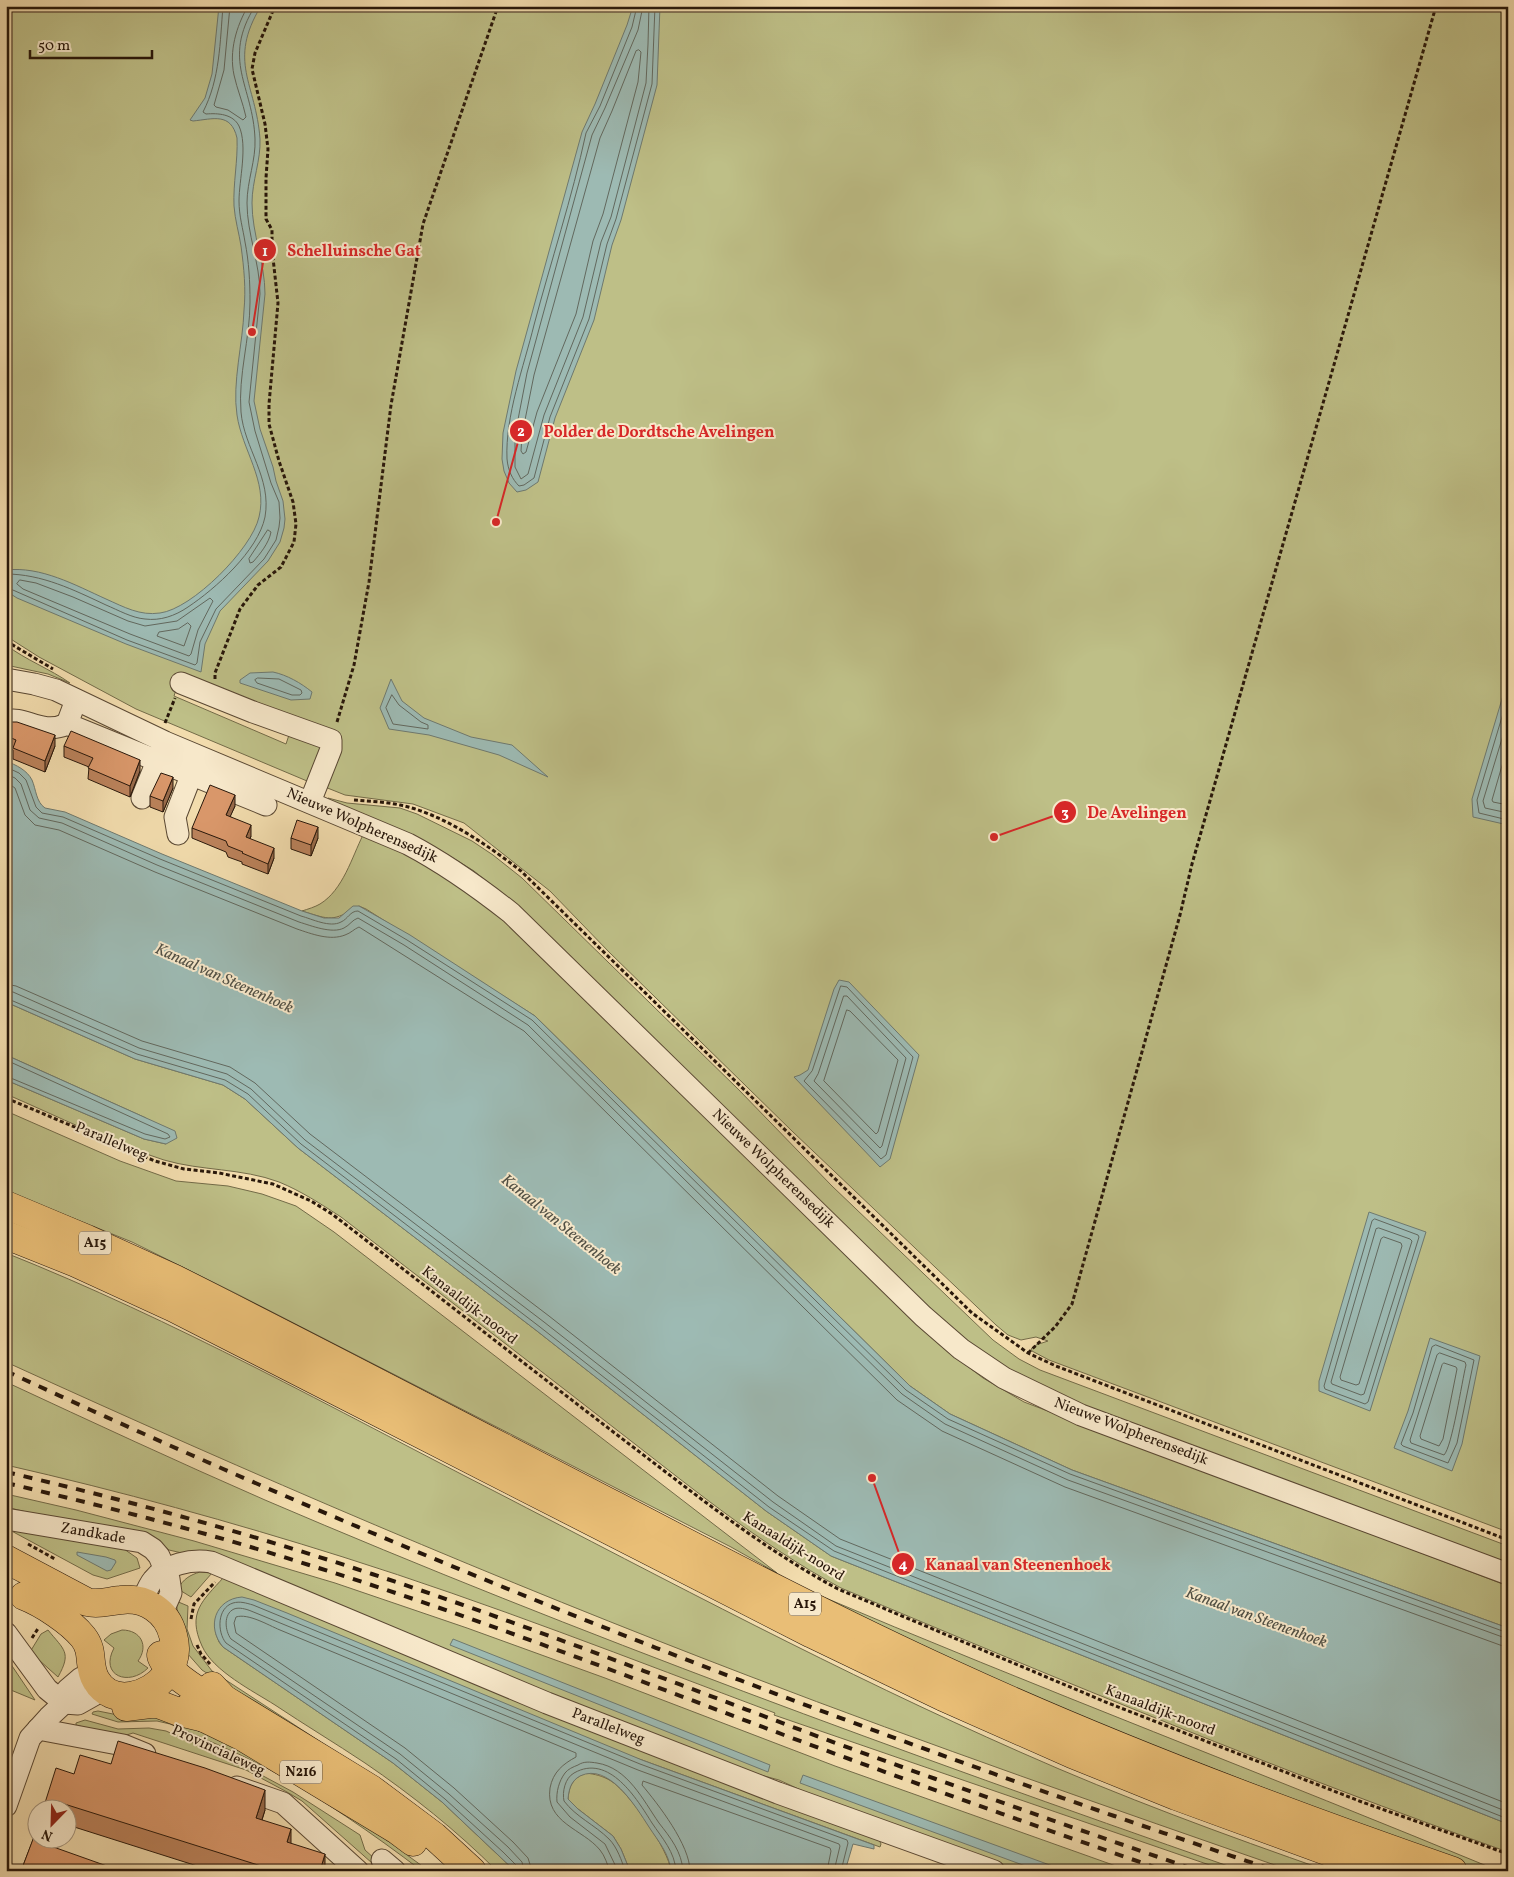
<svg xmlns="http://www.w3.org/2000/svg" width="1514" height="1877" viewBox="0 0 1514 1877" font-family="Vollkorn,serif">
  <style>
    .green { fill: #bebf87; stroke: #736b48 }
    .water { fill: #9dbab3; stroke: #6e796f }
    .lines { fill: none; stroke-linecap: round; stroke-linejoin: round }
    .shore { stroke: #62685e; stroke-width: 1 }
    .minor-casing { stroke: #5a4833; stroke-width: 23 }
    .major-casing { stroke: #28170a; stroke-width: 29 }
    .highway-casing { stroke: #28170a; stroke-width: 29 }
    .path { stroke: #28170a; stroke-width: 3; stroke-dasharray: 4 2.5; stroke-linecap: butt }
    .minor { stroke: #f7e8ca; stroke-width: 21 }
    .major { stroke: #e9be76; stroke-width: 28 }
    .highway { stroke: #e9be76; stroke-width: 28 }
    .rail { stroke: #28170a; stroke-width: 4; stroke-dasharray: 9 9; stroke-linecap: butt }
    .wall { fill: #bb825b; stroke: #28170a }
    .shaded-wall { fill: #986a4a; stroke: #28170a }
    .building { fill: #d9976a; stroke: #28170a }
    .labels { text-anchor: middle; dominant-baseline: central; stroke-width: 4; stroke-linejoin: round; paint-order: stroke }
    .shield { fill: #f7e8ca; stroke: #665644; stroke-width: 1 }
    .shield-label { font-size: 14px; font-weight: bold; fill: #28170a }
    .street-label { font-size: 15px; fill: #28170a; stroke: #f7e8ca }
    .water-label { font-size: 16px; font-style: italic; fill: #515045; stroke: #f7e8ca }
    .leader { fill: none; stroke: #d62828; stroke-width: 2 }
    .callout-dot { fill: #d62828; stroke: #f7e8ca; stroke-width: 2 }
    .mark-label { font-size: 15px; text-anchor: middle; font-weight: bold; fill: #fff }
    .callout-label { font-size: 16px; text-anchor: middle; font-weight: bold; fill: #d62828; stroke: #f7e8ca; stroke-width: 4; stroke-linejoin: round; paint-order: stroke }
  </style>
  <rect width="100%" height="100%" fill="#f2dcad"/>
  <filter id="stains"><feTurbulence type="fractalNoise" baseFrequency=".004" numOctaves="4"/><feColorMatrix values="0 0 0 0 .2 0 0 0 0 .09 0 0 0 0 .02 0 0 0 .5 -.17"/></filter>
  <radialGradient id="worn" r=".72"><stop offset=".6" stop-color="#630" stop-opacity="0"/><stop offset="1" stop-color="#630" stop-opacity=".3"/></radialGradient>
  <g class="green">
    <polygon points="6,6 1508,6 1508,1532 1049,1360 1032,1351 1031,1349 1036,1345 1048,1341 1036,1337 1021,1340 1008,1335 996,1325 793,1132 609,952 550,891 464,823 413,804 345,795 325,787 340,736 180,678 174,696 286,744 291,729 322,743 310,779 307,781 136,709 39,657 6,636"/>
    <path d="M6,645C26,660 50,669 70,683L48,674L6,665Z"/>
    <path d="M328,798L347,803L400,808L417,814L472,841L493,855L522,878L738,1089L832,1186L993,1340L1019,1359L1040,1370L1508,1546V1567L1057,1396C1007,1374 965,1340 923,1306L518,907L474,871L440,850L328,801Z"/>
    <path d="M363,835L432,866L504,916L941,1346L983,1378L1024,1402L1508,1586V1628L1072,1470L950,1414L910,1386L535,1016L366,909L359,906C332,922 331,920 302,911C308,909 315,907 320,904C343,890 352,857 363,835Z"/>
    <path d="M6,1002L135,1059L223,1085L245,1099L298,1148L537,1331L766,1511L831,1556L1508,1824V1852C1282,1772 1062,1681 841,1588C759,1544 687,1484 613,1427C523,1357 432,1287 341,1217C321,1204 301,1191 279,1182C242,1168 201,1171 164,1160C111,1143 57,1116 6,1094V1080L144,1139L166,1144L146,1118L6,1055Z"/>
    <polygon points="6,1111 120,1161 176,1181 228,1186 262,1194 296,1206 334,1232 777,1573 731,1547 237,1294 132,1242 6,1191"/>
    <path d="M6,1253C174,1320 334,1409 494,1491C668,1581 841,1673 1020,1752C1121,1797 1225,1835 1328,1871H1292C1111,1808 929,1745 749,1676C498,1580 251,1474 6,1362Z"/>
    <path d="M6,1382C92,1422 178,1462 265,1500C580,1635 904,1753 1228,1866L1227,1871L774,1715L775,1713C631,1659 489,1603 343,1557C232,1522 120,1491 6,1465Z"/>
    <polygon points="6,1494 76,1510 194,1541 335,1583 467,1628 605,1678 835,1766 1130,1871 1015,1871 816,1797 779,1780 735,1768 182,1553 169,1550 162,1545 6,1507"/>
    <polygon points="6,1528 124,1549 137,1558 140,1568 107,1579 93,1575"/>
    <path d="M200,1572L212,1573L191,1597L178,1589C183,1579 190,1575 200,1572Z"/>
    <path d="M224,1577L876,1833L881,1844L880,1847L642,1760L216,1634L219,1642L223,1647L393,1763L442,1802L515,1871H497C457,1831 412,1795 365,1763C335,1743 305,1725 275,1705C253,1691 213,1671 202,1646C187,1613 202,1601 224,1577Z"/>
    <path d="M809,1591C1037,1688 1270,1776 1499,1871H1484L1465,1865L987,1682Z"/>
    <polygon points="176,1601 188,1606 187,1629 193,1646 212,1671 336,1752 334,1756 202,1670 187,1653 180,1631"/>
    <path d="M48,1630C64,1650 72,1652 58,1677L30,1652L41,1634Z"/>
    <path d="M122,1630C141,1630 149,1646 138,1661L148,1668C129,1687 99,1676 114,1648L104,1640L111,1634Z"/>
    <polygon points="6,1657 35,1700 6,1688"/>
    <path d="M98,1711L118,1715L165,1714L237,1747L370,1828L429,1871H422C372,1833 320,1797 265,1767C234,1751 202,1738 170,1724L157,1721L118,1722L92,1714L93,1712Z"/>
    <polygon points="85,1720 118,1729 149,1728 166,1731 239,1763 293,1792 360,1835 365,1850 386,1869 381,1871 302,1801 287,1792 246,1770 133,1733 120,1737 76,1725 76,1723"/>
    <path d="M585,1773C595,1774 603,1776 611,1781C629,1792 669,1850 671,1871H630L621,1849L613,1836L578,1809L568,1799C569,1785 573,1779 585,1773Z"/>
  </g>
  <g class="water">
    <path d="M219,6H261C227,62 256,83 260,139C261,160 252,181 252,203C252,234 265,263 265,294L254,401L260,429L273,467L276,481L283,501L285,519L284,528L280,542L268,561L220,611L205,644L201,672L126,644L17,598L6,591V570C41,566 75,585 106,599C124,607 140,616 160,613C192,609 252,549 259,517C268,481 242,450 237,415C232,383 243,343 244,310C246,289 244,268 241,246C239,233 235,220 234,206C233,183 238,161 237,138C231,112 213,119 193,121L190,120L205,98L212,74Z"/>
    <polygon points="633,6 660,6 657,85 621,220 612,245 594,320 555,418 538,482 526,490 517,492 509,483 504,471 502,459 503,433 516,371 582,132 595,104 627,25"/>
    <path d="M273,672C287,675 301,683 312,692L310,699L291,700L240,683V680L250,673Z"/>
    <polygon points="391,679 402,701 424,718 471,737 512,745 548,777 499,755 429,735 389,729 380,708"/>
    <polygon points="1508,679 1508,825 1473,817 1472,799"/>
    <path d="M6,761C16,765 27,770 32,780C36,789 36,802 45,808L65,812L162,854L302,911L324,918H339L353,906H359L410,935L535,1016L910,1386L950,1414L1072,1470L1508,1628V1824L831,1556L766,1511L537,1331L298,1148L245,1099L223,1085L135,1059L6,1002Z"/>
    <polygon points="839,980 849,982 919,1055 890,1159 880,1167 794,1077 800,1075 808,1070 834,989"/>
    <polygon points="6,1055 175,1131 177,1138 166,1144 144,1139 6,1080"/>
    <polygon points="1369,1212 1426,1232 1370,1411 1319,1391 1319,1381"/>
    <polygon points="1430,1338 1480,1356 1462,1444 1452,1471 1394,1448 1408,1411"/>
    <polygon points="77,1552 106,1557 115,1560 116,1562 111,1570 107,1571 77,1555"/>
    <path d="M242,1597L254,1600L287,1613L642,1760L874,1845V1849L853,1844L845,1871H671C669,1853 658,1841 649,1827C636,1807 609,1762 580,1776C571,1781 569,1789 568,1799L578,1809L613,1836L621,1849L630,1871H515L442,1802L393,1763L223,1647C206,1627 215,1599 242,1597Z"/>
    <polygon points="453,1639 770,1765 768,1772 450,1645"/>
    <polygon points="803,1775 1058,1868 1064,1871 1039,1871 800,1783"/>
  </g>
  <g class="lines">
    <g class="shore">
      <path d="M230,6L224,70L214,105L216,107L228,110L243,120L246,117C243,103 237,89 234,75C229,51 236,27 248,6"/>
      <path d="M637,6L632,27L600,106L586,133C572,198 551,261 534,325C524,366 505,416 507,459C508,470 512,479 519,486L524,485L534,478L550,417L589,319L607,244L616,219L652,84L655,6"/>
      <polyline points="643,6 638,30 605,108 592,135 527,373 515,435 515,467 521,479 528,474 544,415 583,317 601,242 611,217 646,83 648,44 649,6"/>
      <polygon points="639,50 641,52 638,82 603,214 593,241 576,314 537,412 526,452 523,454 521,451 522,435 534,375 600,138 612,111 636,51"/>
      <path d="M268,530L271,532C269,543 260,554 253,562L250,563L249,559Z"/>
      <path d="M6,574C42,574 74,590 106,605C118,610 132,618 145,619C160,621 175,616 188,607C215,589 258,551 265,517C272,478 244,448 241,412C238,375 250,339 250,302C250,282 249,262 245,242C243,229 239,216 239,201C239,180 248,146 239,126C233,114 218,113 206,114L203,112C220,79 220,42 223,6"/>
      <polygon points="20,580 36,583 73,597 128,621 145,626 177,621 210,598 213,601 198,630 191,654 189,656 130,634 23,589 17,584"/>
      <path d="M6,587L127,640L195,665L197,663L200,642L216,609L264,559L276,540L279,527L280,518L279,502L271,483L255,431L249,402L260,294C260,263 247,234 247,203C247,181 256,160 255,139C253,85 221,61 255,6"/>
      <polygon points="188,623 191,626 184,646 157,636 159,632 178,629"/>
      <polygon points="258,678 279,679 301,690 302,693 300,695 292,695 257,683 255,680"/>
      <polygon points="392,695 399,705 421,722 428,725 428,729 393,724 386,708"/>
      <polyline points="1508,697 1477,800 1479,813 1508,820"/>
      <polyline points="1508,719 1483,801 1485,808 1508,813"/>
      <polyline points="1508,745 1492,800 1493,802 1508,805"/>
      <path d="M6,767L19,773L26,780L36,807L42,813L63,817L160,859L301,916C312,919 330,928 341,922C348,919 350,911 358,911L407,940L532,1020L906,1390L948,1419L1070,1474L1508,1633"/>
      <path d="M6,774L15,778L21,784L30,810L39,818L62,823L157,865L299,922C312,926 332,934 344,928C350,925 352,920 358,918L404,945L528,1025L902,1394L945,1424L1068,1480L1508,1639"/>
      <path d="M6,782L15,788L25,815L35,825L59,830L155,872L297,929C312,934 330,941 345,935C351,933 354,929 359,927L524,1031L897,1400L942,1431L1065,1487L1500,1645L1508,1647"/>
      <polyline points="6,984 16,986 142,1041 230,1067 255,1083 310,1134 549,1316 778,1496 840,1539 1508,1804"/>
      <polygon points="841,986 847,987 913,1057 886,1155 881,1159 804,1081 812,1071"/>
      <polyline points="6,991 13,992 139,1048 227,1074 251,1089 305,1140 544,1322 773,1502 836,1546 1508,1812"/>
      <polygon points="844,996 847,996 906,1058 882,1146 880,1148 814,1081 818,1074"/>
      <polyline points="6,998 137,1054 225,1080 248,1094 301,1144 540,1327 769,1507 834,1551 1508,1819"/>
      <polygon points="847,1010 850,1011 898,1060 878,1132 876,1134 824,1081"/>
      <polyline points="6,1060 168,1134 170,1137 165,1139 145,1134 6,1076"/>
      <polygon points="1375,1219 1418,1235 1419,1237 1368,1402 1365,1404 1325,1389 1324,1386 1372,1221"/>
      <polygon points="1379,1228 1410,1239 1412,1241 1364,1394 1361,1395 1332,1384 1331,1382 1376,1229"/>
      <polygon points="1384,1237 1401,1243 1402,1246 1359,1384 1356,1385 1341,1380 1340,1377 1381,1239"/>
      <polygon points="1436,1345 1474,1360 1457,1443 1448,1463 1403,1446 1401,1444 1413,1413 1432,1347"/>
      <path d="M1440,1353L1465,1362L1466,1365C1462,1381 1452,1447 1444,1455L1411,1443L1410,1440L1437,1355Z"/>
      <polygon points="1444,1363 1456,1367 1457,1369 1443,1439 1439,1446 1421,1439 1420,1436 1442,1365"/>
      <path d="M518,1871L517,1866L503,1852L445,1799L396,1759L226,1643C217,1632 217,1608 233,1603C240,1601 246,1603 253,1605L640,1764L847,1840L848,1843L841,1871"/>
      <path d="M524,1871L522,1862L508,1847L449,1794L400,1754L231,1639C225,1631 223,1614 234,1609C239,1607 246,1609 251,1611L638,1770L839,1844L840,1846L834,1871"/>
      <path d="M532,1871L528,1858L513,1842L454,1788L405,1748L236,1633L234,1623L236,1617C248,1613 268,1625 280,1630L576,1753V1757C563,1764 553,1772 550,1788C545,1823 583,1829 600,1850C605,1856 607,1864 610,1871"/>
      <path d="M618,1871L605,1844L570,1817L557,1802C556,1792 559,1781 565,1773C568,1769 573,1767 578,1765C584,1761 590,1762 597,1763C628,1768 643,1800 659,1823C670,1837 682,1852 683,1871"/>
      <path d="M625,1871C622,1861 617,1847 609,1839C595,1825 576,1817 564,1801C562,1792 565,1778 574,1773C609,1753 637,1799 652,1823C662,1838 675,1852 676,1871"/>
      <path d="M690,1871C690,1845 658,1804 642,1785L643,1781L830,1848L831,1851L827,1871"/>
    </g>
    <defs>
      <g id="minor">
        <path d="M6,679L34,684L56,690L165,742L408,844C446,864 478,887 511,913L923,1316L961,1349L1004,1378L1081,1415L1508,1574"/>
        <polyline points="181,683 253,712 331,740 331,749 310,802"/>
        <polyline points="76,700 67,724 266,805"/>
        <path d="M6,721C24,715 41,736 67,724"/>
        <polyline points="142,798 162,749"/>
        <polyline points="178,834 175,817 196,763"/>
        <polyline points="6,1519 142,1542 153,1549 159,1556 169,1579 171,1593 162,1613"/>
        <path d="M142,1602C145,1595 148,1586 153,1580C165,1564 192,1559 211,1562L547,1703L778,1793L994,1871"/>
        <polyline points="6,1633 47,1689 64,1703"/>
        <polyline points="64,1703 78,1704 94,1695"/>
        <polyline points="38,1729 123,1745 145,1754"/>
        <polyline points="237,1787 283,1803 358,1871"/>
        <polyline points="6,1806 30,1738 49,1717 64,1703 67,1690 81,1678"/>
        <polyline points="382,1860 395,1871"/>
      </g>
      <g id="major">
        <path d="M6,1559L87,1602C99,1605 109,1601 121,1600C145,1597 167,1611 173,1635C177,1649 175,1663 166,1675C150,1696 112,1708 96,1680C87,1665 95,1652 83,1637C70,1621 42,1603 24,1596"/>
        <path d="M161,1655C163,1669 196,1690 208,1696C213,1697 219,1698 224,1699"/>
        <polyline points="212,1686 224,1699 371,1789 434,1836 472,1871"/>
        <polyline points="190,1706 204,1718 243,1737 397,1830 413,1842"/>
        <polyline points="126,1707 150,1704 158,1704 179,1712 204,1718"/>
      </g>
      <g id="highway">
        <path d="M6,1205L87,1239L175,1279C322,1353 469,1430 616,1506C727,1564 838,1622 952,1674C1115,1749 1283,1812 1453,1871"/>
        <polyline points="6,1235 76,1263 174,1308 812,1634 943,1697 1072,1754 1176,1796 1381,1871"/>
      </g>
    </defs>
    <use href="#minor" class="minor-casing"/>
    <use href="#major" class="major-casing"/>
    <use href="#highway" class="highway-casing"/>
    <g class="path">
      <polyline points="6,641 53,669"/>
      <polyline points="215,679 215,673 240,609 258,585 281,567 294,542 296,524 293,502 279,461 269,424 269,404 278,303 272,249 272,230 266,219 266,178 268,149 265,124 252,69 255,53 275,6"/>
      <polyline points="337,722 354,665 369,582 391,405 423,224 498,6"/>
      <polyline points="165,723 175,698"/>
      <path d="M354,800C369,801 385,802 400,805C443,814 486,844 521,871L972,1313L1028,1353L1056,1366L1508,1540"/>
      <path d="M6,1098L155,1161L184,1169L219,1173L273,1184L311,1201L332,1214C432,1291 532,1370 633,1447C700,1498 765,1550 838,1589L1108,1703L1362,1802L1508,1854"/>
      <polyline points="1028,1353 1055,1327 1072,1304 1180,915 1192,864 1436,6"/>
      <polyline points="28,1544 55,1559"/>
      <polyline points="191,1619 194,1604 215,1582"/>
      <polyline points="32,1638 39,1627"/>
      <polyline points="197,1645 201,1654 210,1664"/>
    </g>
    <use href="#minor" class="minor"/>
    <use href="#major" class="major"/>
    <use href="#highway" class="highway"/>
    <g class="rail">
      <path d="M6,1371C419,1563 845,1728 1277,1871"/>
      <path d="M6,1472C130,1501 251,1534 372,1574C530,1626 685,1687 841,1745C960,1788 1079,1830 1199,1871"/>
      <path d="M6,1483C108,1507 209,1533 309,1565C470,1615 627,1676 784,1735C911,1782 1038,1827 1166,1871"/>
    </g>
  </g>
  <g class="wall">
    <polygon points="6,722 55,746 45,772 13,759 13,750 9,748 9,746 6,745"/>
    <polygon points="64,746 140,771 130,797 88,779 89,767 64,757"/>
    <polygon points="173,788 163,812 150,807 150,796"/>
    <polygon points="235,806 230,816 251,836 250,839 274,858 268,874 242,864 242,862 228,857 226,852 192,838 192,828"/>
    <polygon points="291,838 318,838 311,856 291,849"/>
    <polygon points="74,1774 265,1810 262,1820 325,1871 213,1871 68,1825 68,1810 38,1810 44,1806"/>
    <polygon points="38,1812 38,1840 51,1846 21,1871 36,1832 36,1818"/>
  </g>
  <g class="shaded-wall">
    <polygon points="55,735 55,746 45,772 45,761"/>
    <polygon points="140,760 140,771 130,797 130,786"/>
    <polygon points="173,777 173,788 163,812 163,801"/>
    <polygon points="235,795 235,806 226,826 226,815"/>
    <polygon points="251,825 251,836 246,848 246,837"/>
    <polygon points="318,827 318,838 311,856 311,845"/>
    <polygon points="274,848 274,858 268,874 268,864"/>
    <polygon points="265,1790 265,1810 256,1838 256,1818"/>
    <polygon points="291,1829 291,1849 287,1842"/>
    <polygon points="47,1840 53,1840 45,1864 45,1844"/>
    <polygon points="325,1854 325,1871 320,1871"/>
  </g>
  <g class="building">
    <polygon points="6,722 17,722 55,735 45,761 13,748 16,740 9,737 10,735 6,734"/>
    <polygon points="71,731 140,760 130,786 88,768 93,758 64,746"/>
    <polygon points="161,773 173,777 163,801 150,796"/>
    <polygon points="210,785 235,795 226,815 251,825 246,837 274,848 268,864 242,853 243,852 228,846 226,841 192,828"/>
    <polygon points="297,820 318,827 311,845 291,838"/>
    <polygon points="118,1741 205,1768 265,1790 256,1818 291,1829 287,1842 325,1854 320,1871 277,1871 58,1802 56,1810 38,1810 40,1805 44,1806 56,1768 74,1774 80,1755 111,1764"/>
    <polygon points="38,1826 38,1840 47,1840 45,1844 121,1871 21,1871"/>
  </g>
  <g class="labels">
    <g class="shield">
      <rect x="79" y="1231.5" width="32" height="23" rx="4"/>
      <rect x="789" y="1592.5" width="32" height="23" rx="4"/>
      <rect x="280" y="1760.5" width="42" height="23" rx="4"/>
    </g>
    <g class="shield-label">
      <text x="95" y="1243">A15</text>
      <text x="805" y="1604">A15</text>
      <text x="301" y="1772">N216</text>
    </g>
    <g class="street-label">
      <text transform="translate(362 826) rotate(24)">Nieuwe Wolpherensedijk</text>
      <text transform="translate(111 1142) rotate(23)">Parallelweg</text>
      <text transform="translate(773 1169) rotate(44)">Nieuwe Wolpherensedijk</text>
      <text transform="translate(469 1306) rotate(38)">Kanaaldijk-noord</text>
      <text transform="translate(1131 1432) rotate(21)">Nieuwe Wolpherensedijk</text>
      <text transform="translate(93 1534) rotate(10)">Zandkade</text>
      <text transform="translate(793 1547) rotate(32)">Kanaaldijk-noord</text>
      <text transform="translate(1160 1711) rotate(21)">Kanaaldijk-noord</text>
      <text transform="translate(608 1727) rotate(21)">Parallelweg</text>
      <text transform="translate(218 1751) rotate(25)">Provincialeweg</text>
    </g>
    <g class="water-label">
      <text transform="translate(224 979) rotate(24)">Kanaal van Steenenhoek</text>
      <text transform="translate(561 1225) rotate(39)">Kanaal van Steenenhoek</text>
      <text transform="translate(1256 1618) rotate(20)">Kanaal van Steenenhoek</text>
    </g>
  </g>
  <path class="leader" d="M252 332L265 250M496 522L521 431M994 837L1065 812M872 1478L903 1564"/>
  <g class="callout-dot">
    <circle cx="252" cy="332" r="5"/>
    <circle cx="496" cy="522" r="5"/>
    <circle cx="994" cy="837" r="5"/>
    <circle cx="872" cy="1478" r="5"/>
    <circle cx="265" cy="250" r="12"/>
    <circle cx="521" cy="431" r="12"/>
    <circle cx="1065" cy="812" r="12"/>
    <circle cx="903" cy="1564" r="12"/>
  </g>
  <g class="mark-label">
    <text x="265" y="256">1</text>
    <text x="521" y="436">2</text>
    <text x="1065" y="817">3</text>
    <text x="903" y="1569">4</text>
  </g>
  <g class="callout-label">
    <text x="354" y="256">Schelluinsche Gat</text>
    <text x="659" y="437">Polder de Dordtsche Avelingen</text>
    <text x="1137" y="818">De Avelingen</text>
    <text x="1018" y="1570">Kanaal van Steenenhoek</text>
  </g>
  <rect width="1514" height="1877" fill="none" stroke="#f2dcad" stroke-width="25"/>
  <rect x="8" y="8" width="1499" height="1862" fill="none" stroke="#28170a" stroke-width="2.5"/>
  <rect x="12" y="12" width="1489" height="1852" fill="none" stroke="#28170a"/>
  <g transform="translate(52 1824) rotate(203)"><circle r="24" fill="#f7e8ca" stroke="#a4947d"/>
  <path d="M0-4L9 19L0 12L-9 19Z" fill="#8f2418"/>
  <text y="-8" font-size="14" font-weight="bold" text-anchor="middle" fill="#28170a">N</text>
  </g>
  <path d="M30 50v8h122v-8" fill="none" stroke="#28170a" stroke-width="2.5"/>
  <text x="38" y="50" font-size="15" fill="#28170a" stroke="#f7e8ca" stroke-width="4" paint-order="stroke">50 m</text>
  <rect width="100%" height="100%" filter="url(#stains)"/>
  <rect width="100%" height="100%" fill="url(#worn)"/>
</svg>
